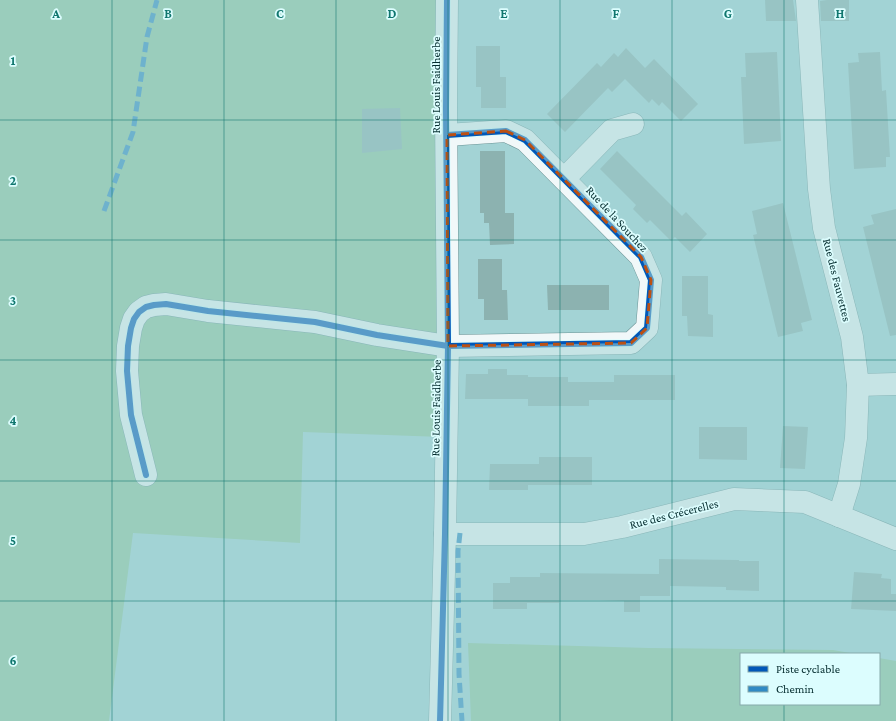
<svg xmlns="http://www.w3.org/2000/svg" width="896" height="721" viewBox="0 0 896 721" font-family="'Crimson Pro',serif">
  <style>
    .green { fill: #90c59e }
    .building { fill: #8cb2b0 }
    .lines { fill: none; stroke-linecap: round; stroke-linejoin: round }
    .minor-casing { stroke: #6a9395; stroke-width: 23 }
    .minor { stroke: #f1f8f9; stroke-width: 22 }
    .quiet { stroke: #308ac4; stroke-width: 5; stroke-dasharray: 10 5; stroke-linecap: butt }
    .cycleway-casing { stroke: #dcfdfe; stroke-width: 8 }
    .cycleway { stroke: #0057b8; stroke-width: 6 }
    .marked { fill: none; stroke: #bb5013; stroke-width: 3; stroke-dasharray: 8 5; stroke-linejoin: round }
    .grid { fill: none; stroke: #0f766e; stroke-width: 1; stroke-opacity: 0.55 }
    .labels { text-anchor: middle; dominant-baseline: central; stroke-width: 3.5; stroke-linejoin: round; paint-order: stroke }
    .street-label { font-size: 12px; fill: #052d2f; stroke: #dcfdfe }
    .grid-label { font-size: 13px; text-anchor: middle; font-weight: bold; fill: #0f766e; stroke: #dcfdfe; stroke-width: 3.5; stroke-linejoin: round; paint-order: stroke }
  </style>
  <rect width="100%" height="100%" fill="#a3d3d5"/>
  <g class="green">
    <polygon points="0,0 447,0 442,437 303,432 300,543 133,533 109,721 0,721"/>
    <polygon points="468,643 649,648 833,650 856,654 741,654 741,704 879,704 879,658 896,661 896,721 471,721"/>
  </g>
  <g class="building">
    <polygon points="765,0 793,0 796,21 766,21"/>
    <polygon points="827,0 849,0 849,21 821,21 820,1"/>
    <polygon points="476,46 500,46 500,77 506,77 506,108 481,108 481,87 476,87"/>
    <polygon points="626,48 645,68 654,59 698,104 681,121 662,102 659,106 652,99 649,103 625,79 612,92 608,88 565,132 547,114 597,63 601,67 614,53 618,57"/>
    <polygon points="777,52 781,141 744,144 741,77 746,77 745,53"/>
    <polygon points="880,52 882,91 886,90 890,157 886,157 886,167 854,169 848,63 859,62 858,53"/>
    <polygon points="400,108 402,149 362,153 362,109"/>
    <polygon points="480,151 505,151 505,213 514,213 514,244 490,245 489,223 484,223 484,213 480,213"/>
    <polygon points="617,151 682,216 686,212 707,234 690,252 675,237 671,241 650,220 647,223 633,209 636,205 600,169"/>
    <polygon points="783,203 812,320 801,323 803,331 778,337 753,235 757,234 752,211"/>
    <polygon points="896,209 896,335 890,336 863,227 874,224 871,215"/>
    <polygon points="478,259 502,259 502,290 507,290 508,320 484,320 484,299 478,299"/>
    <polygon points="682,276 708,276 708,314 713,315 713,337 688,336 687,316 682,316"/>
    <polygon points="547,285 609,285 609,310 548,310"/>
    <polygon points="488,369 507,369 507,375 528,375 528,377 568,377 568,382 614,382 614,375 675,375 675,400 589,400 589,406 528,406 528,399 465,399 466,374 488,374"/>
    <polygon points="783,426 808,427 805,469 780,468"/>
    <polygon points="699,427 747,427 747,460 699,459"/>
    <polygon points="539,457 592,457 592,485 528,485 528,490 489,490 490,464 539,464"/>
    <polygon points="659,559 739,560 739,561 759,561 759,591 726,590 726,587 670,586 670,596 640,596 640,612 624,612 624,601 598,600 559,600 559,603 527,603 527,609 493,609 493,583 510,583 510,577 540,577 540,573 659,574"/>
    <polygon points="854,572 882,574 881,578 891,579 891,594 896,594 896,611 851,609"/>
  </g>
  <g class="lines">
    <defs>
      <g id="minor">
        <polyline points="807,0 819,189 824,228 852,337 858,385 856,438 849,484 839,516"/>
        <polyline points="564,179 612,130 633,124"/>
        <polyline points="858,385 896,384"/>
        <polyline points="146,475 131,415 127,371 128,346 131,328 134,319 139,312 146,307 154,305 166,304 208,311 315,322 377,335 448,346 631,343 647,328 651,280 641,257 525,140 506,131 447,135"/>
        <polyline points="445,534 584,534 622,527 734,499 805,502 896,539"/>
        <polyline points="440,721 445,534 448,346 446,109 447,0"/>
      </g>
    </defs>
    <use href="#minor" class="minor-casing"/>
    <use href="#minor" class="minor"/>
    <g class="quiet">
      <polyline points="104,211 133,132 147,37 157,0"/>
      <polyline points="460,533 458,551 459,674 462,721"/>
    </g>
    <defs>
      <g id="cycleway">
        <polyline points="146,475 131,415 127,371 128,346 131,328 134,319 139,312 146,307 154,305 166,304 208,311 315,322 377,335 448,346 631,343 647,328 651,280 641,257 525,140 506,131 447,135"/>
        <polyline points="440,721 445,534 448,346 446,109 447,0"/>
      </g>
    </defs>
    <use href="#cycleway" class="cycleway-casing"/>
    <use href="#cycleway" class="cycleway"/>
  </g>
  <path d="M0 0H896V721H0ZM506,131L525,140L641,257L651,280L647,328L631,343L448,346L447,135Z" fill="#a3d3d5" fill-opacity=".55" fill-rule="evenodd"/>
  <path class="marked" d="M506,131L525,140L641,257L651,280L647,328L631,343L448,346L447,135Z"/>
  <path class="grid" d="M112,0V721M224,0V721M336,0V721M448,0V721M560,0V721M672,0V721M784,0V654M0,120H896M0,240H896M0,360H896M0,481H896M0,601H896M784,704V721"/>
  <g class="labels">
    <g class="street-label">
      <text transform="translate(436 85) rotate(-90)">Rue Louis Faidherbe</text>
      <text transform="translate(617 219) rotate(47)">Rue de la Souchez</text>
      <text transform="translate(837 280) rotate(76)">Rue des Fauvettes</text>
      <text transform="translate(436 408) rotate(-89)">Rue Louis Faidherbe</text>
      <text transform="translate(674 514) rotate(-14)">Rue des Crécerelles</text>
    </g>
  </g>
  <g class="grid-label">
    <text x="56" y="18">A</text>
    <text x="168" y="18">B</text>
    <text x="280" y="18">C</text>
    <text x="392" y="18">D</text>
    <text x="504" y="18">E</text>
    <text x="616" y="18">F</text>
    <text x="728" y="18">G</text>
    <text x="840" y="18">H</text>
    <text x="13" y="65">1</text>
    <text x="13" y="185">2</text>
    <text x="13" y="305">3</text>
    <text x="13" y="425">4</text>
    <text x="13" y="545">5</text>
    <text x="13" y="665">6</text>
  </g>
  <rect x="740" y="653" width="140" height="52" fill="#dcfdfe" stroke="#86aaab"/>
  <rect x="748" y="666" width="20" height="6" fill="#0057b8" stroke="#86aaab"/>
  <text x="776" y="673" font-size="12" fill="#052d2f">Piste cyclable</text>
  <rect x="748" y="686" width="20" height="6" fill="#308ac4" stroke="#86aaab"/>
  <text x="776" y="693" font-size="12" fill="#052d2f">Chemin</text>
</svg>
